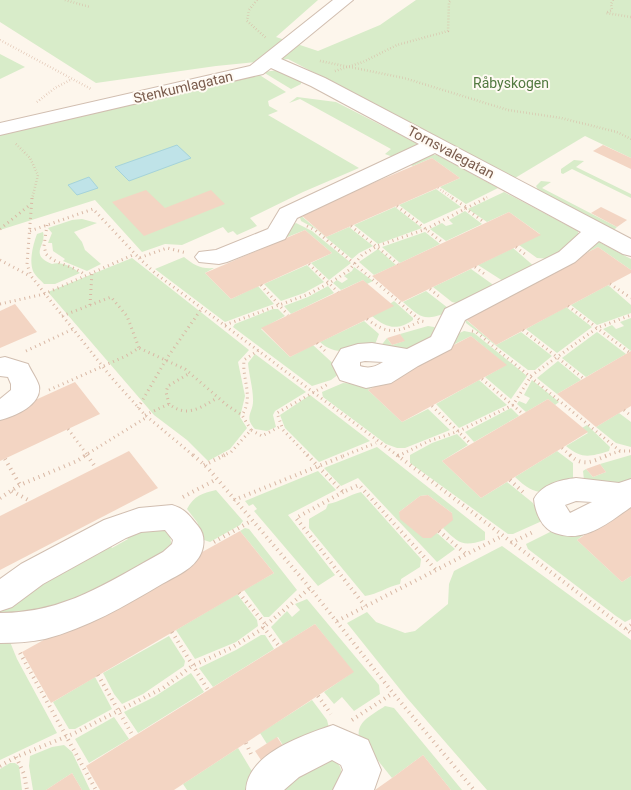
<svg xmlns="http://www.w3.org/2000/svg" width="631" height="790" viewBox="0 0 631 790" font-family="Roboto,sans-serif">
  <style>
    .green { fill: #d8ecc9 }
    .water { fill: #bfe3e8; stroke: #a5d3da }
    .building { fill: #f3d5c3 }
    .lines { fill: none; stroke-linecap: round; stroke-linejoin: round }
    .minor-casing { stroke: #d1beb0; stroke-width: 2 }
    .path-far2 { stroke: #d9b8a5; stroke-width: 2.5; stroke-dasharray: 0.5 2.5; stroke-linecap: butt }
    .path-far1 { stroke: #d9b8a5; stroke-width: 3; stroke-dasharray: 1 4; stroke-linecap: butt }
    .path { stroke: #d9b8a5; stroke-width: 4; stroke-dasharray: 1 4.5; stroke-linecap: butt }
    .minor { fill: #fff; fill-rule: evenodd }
    .labels { text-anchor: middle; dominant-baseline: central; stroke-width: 4; stroke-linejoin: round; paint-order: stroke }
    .far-park-label { font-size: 14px; fill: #537a41; stroke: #fffaf3 }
    .far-street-label { font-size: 14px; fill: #7a5c4d; stroke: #fffaf3 }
  </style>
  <rect width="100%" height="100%" fill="#fdf6ec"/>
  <g class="green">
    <polygon points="0,0 318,0 276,37 318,51 380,25 416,0 631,0 631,158 585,136 515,178 288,59 216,66 96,83 0,22"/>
    <polygon points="0,54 25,67 0,79"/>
    <polygon points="279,70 301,81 301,84 291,89 263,72"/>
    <polygon points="258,74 286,92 268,101 269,106 278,111 268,115 359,168 303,192 250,218 257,226 237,235 233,231 228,233 223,227 182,245 165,244 142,252 95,200 0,230 0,132"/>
    <polygon points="297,97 336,102 416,143 419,147 393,157 385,154 391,149 300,99 289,103"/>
    <polygon points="430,155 437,155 498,188 466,204 440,187 460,178 432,158 413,166 411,165 412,162"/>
    <polygon points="574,160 584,161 576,167 631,194 631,198 572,169 563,174 561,173 561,169"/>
    <polygon points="541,181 551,182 542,188 617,227 613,231 538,190 536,186"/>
    <polygon points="436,189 461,207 424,224 399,205"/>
    <polygon points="504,192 578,231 578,236 551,259 537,258 519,245 540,234 509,212 487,222 468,209"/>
    <polygon points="395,207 422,228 378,244 354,225"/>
    <polygon points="465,211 482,224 446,241 430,229 442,223 446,226 453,224 449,220"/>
    <polygon points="299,214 326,237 349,227 373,246 359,253 352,259 316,229 301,221"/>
    <polygon points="82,219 97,223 74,232 82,242 85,250 101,264 87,271 63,261 65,259 53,251 52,243 48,243 52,233 48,228 72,220"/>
    <polygon points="296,223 312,231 351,263 329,280 311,263 332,253 305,230 285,238 292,225"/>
    <path d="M43,232C47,246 28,254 52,264C61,261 73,267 80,273L55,284H44C41,280 35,276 33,271C29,260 33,245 37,234Z"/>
    <polygon points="425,232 440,244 400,263 382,247"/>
    <polygon points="591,242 599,242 631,259 631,270 598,247 578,257"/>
    <polygon points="513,248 535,267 503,281 478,265"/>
    <polygon points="378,249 396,265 374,275 359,262"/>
    <path d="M184,257C194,265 200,269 214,268L205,273L231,299L258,286L274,304L225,322L155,269Z"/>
    <polygon points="132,258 249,350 238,362 245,396 240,417 247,428 230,449 208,461 187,440 154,415 48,292"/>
    <polygon points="307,265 324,282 304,293 281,301 264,284"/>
    <polygon points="354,267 373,281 367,284 363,280 341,290 333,283 337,280 342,283 348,279 344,276 352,271"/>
    <polygon points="471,269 492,284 493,288 460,304 452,302 433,287"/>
    <polygon points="608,285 631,305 631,313 597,325 571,305"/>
    <polygon points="328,286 334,293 291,314 284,306 308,297"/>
    <path d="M426,291L448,308L447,313C422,321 422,318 403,302Z"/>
    <path d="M394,301L413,318V320C397,331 386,328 372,316Z"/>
    <polygon points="566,307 592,327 557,353 526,329"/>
    <polygon points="273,309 278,309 285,316 261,329 290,357 313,345 338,368 339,374 331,380 312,386 233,327 235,324"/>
    <polygon points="631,318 631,351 603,329 612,325 616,329 624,326 620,322"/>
    <polygon points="465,319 496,345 521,332 552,356 535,370 528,370 466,323"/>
    <path d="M364,321L379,334L374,347C354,350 336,357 320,342Z"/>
    <path d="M428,326L434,327L439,331C423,351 404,351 380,347L387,338L392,345L404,341L400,334Z"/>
    <polygon points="464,331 474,333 527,376 511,399 485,377 506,365 471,336 451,346 457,334"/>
    <polygon points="597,332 626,354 586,377 562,358"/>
    <path d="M255,354L306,392L275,411L273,415L276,427L267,431L255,429C243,416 254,413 253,399C253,388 249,375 248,363Z"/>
    <polygon points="558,361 581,380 557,394 537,378"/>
    <polygon points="479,380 507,405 459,428 436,404"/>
    <polygon points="532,380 559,402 555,405 548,399 526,412 517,404 519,401 526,404 530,398 524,395"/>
    <polygon points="343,383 376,385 368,390 402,422 428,409 450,430 405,448 397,448 386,444 323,397 322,392"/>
    <polygon points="310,395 370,441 319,462 285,428 280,415"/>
    <polygon points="511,408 519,416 474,442 465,432"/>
    <polygon points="619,413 631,422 631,447 616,443 596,427"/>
    <path d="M587,425L610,447L609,451C589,457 582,459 566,446L588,433L582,428Z"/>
    <polygon points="457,434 468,445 442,461 481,498 507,482 533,503 542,521 513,534 508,534 410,463 410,455 432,443"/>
    <path d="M377,447L485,532V540C462,547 460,544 443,528L452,513L428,495L420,496L399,512L437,533L455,549L437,562L358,478L341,486L324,468Z"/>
    <path d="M557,451L573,463V482C545,492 539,500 515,477Z"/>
    <polygon points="631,455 631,482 623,486 584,480 583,471 586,469 593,477 606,472 600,464"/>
    <polygon points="318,471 336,490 288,515 335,575 318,586 254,511 257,509 253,504 249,506 245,501"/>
    <path d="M216,490L243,521L240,525L210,542L204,540L197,522L187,509C194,496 202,493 216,490Z"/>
    <path d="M361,492L421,559L420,567L401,579L400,584C387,587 378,594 365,596L309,528V519L326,509L328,504C340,502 349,495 361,492Z"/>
    <polygon points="150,528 163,530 170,535 172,549 94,599 0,617 0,611 26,585 107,541 112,548 128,539 124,533"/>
    <polygon points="245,528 249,529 297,590 269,617 264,617 244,590 274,573 240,531"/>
    <polygon points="552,531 570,536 586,533 577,540 622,582 631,576 631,619 625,622 616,616 528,549 526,544"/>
    <polygon points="502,546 631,640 631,790 487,790 407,698 347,623 367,612 376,622 405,633 415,631 448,604 449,584 454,571"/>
    <polygon points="237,594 257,620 258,626 236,642 195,659 176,630"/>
    <polygon points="307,599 379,685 380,694 354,711 342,697 334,704 324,692 353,672 315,624 283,644 271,627 287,611 292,617 300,610 295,604"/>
    <polygon points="261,635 265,635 274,649 213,687 199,668 236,650"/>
    <polygon points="0,636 8,637 17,659 57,733 0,760"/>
    <polygon points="169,636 185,661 184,666 143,694 122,704 114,694 103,673"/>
    <polygon points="191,673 204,692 138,733 124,712 154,697"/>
    <polygon points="95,677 112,709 75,729 69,729 53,702"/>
    <polygon points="312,700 327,720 329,728 287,752 278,737 267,744 260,733"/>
    <path d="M385,706L394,708L462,790H451L423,755L392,778L359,737C356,721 374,714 385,706Z"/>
    <polygon points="114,717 129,739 89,763 75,739"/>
    <polygon points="64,745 72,752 90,790 82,790 72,773 46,790 33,790 29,766 30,756 52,747"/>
    <polygon points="238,748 253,773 252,790 187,790 183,784"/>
    <path d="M320,756C343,762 345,768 337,790H277Z"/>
    <polygon points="10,763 15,763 19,766 22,790 0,790 0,769"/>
  </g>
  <g class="water">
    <polygon points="177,145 191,158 129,181 115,167"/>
    <polygon points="89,177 98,188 77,195 68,185"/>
  </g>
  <g class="building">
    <polygon points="603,145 631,158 631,169 593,151"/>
    <polygon points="432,158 460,178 326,237 300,214"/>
    <polygon points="146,190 165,208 211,190 225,204 144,236 112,202"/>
    <polygon points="601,207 627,220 617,227 591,213"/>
    <polygon points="509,212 541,235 402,302 372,276"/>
    <polygon points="305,230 332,253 231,299 205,273"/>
    <polygon points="598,247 631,270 631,273 496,345 462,316"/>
    <polygon points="363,280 394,306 290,357 261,328"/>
    <polygon points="15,304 37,332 0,348 0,311"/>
    <polygon points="400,334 405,341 392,345 387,338"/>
    <polygon points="471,336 507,365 402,422 368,390"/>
    <polygon points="631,351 631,406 596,427 557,394"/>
    <polygon points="75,382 100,414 0,461 0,416"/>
    <polygon points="548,399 588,432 481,498 442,461"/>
    <polygon points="129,451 158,488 0,570 0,516"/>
    <polygon points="600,464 606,472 593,477 586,469"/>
    <polygon points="428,495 452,513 453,520 431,538 423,538 400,519 399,512 420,496"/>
    <polygon points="631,504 631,576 622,582 577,540"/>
    <polygon points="240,531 274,573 51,703 22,652"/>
    <polygon points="315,624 354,672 174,790 100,790 86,766"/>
    <polygon points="277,737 287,752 265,766 255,751"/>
    <polygon points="423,755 451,790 375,790 392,778"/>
    <polygon points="72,773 82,790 46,790"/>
  </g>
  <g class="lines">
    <defs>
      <g id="minor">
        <path d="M333,0H353L281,59L325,78L631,239V256L623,254L599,241L575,262L465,320L451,349L418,366L391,383L366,388L340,380L332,364L341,349L358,344L372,343L407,349L431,337L445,309L559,252L581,232L435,153L297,218L285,239L227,262L219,264L199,262L195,257L199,252L216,250L268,229L280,209L419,144L311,86L271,68L263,74L0,135V123L250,66ZM365,361L383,362C375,367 369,369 360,366V362Z"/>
        <path d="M5,357L28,364C31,371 37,379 39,386C42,405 15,416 0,420V399L11,390V384L8,377L0,376V358Z"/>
        <path d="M576,478L619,483L631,479V507C608,523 584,544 555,533C542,529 535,512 534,499C542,484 560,480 576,478ZM576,501L592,502L570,513L565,505Z"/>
        <path d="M172,505C185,509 189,515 198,526C206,535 205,550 197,560C189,571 174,577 162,584C125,606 87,628 45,639C30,642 15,643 0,643V613C65,613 108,582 163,552L172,544L173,540L165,530L141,532L126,538L43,584L12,607L0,611V579L21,564L104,520L139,508Z"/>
        <path d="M333,725L368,740L381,770L374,790H333L343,770L341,765L332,760L299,777L284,790H246C248,753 304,735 333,725Z"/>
      </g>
    </defs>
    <use href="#minor" class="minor-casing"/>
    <g class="path-far2">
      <polyline points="65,0 90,7"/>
      <polyline points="257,0 249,10 247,21 266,38"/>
      <polyline points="613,0 611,4 612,10 606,13 631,17"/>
      <polyline points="0,40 91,89"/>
      <polyline points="320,61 404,78 508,110 561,118 617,132 631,139"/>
      <polyline points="335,71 363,62 397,45 448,31 449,2 451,0"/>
      <polyline points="37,102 55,88 72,79"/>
      <polyline points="16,144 30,158 38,175 32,199"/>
      <polyline points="438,188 454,199"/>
      <polyline points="484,199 489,196"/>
    </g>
    <g class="path-far1">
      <polyline points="32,198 27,264 31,276 111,377 145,415 194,456"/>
      <polyline points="452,198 466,207"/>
      <polyline points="397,206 443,243"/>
      <polyline points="465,208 485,223"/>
      <path d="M47,225L44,246L46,254C56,265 73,265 85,275"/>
      <polyline points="307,226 315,230 421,321 427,322"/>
      <polyline points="351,226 398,264"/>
      <polyline points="0,229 31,204"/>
      <polyline points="30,231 93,209 139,258 167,248 187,253"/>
      <polyline points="516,247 526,255"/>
      <polyline points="139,258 155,273 398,456"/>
      <polyline points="0,260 30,276"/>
      <polyline points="309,264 338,292"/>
      <polyline points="475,267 486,275"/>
      <polyline points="610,284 631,298"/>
      <polyline points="261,285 288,315"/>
      <polyline points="430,289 441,298"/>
      <polyline points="0,304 44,294 135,254"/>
      <polyline points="90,305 92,272"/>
      <polyline points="568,306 629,352"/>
      <polyline points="62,316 111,297 127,316 139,348"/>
      <path d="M367,319C389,336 398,332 421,321"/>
      <polyline points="225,325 309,294 338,278 349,270 362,255 377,246 426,229 486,198"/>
      <polyline points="523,330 583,378"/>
      <polyline points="472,331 476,332 620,451 631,451"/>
      <polyline points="317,343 326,352"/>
      <polyline points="26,351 73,329"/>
      <polyline points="482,379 523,414"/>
      <polyline points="49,390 126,356 139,348 185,369 228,406 242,415"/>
      <polyline points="169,404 166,392 168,386 190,373"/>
      <polyline points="432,406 471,444"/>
      <polyline points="138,408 167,358 202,308"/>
      <polyline points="624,410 631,416"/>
      <path d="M145,415L169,404C187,418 200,408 217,398"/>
      <polyline points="68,429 88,456"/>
      <path d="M251,430L242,415C254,397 242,380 244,360L259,350"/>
      <polyline points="562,448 571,456"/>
      <polyline points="84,456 147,417"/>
      <polyline points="222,456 231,452 251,430 262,436 281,426"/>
      <polyline points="308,456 283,430 277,413 330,383"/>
      <polyline points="343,456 376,443"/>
      <polyline points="398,456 429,441 459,431 513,405 531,376 597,328 631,315"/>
      <polyline points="605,456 620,451"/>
    </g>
    <g class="path">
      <polyline points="87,455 96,468"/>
      <polyline points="193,455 207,467 310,588 393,693 474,790"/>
      <polyline points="307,455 343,492 359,485 436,570"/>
      <polyline points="397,455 631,633"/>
      <path d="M570,455C584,468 592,461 609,455"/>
      <polyline points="398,456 400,455"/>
      <polyline points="5,459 20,485"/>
      <polyline points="204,465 225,455"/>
      <polyline points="510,480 524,493"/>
      <polyline points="12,491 30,501"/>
      <polyline points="343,492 296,518 365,606"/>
      <polyline points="183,497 217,479"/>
      <polyline points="0,498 20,485 77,461 86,455"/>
      <polyline points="234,500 346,455"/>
      <polyline points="439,531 466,554"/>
      <polyline points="214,542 251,521"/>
      <polyline points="511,543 535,531"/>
      <polyline points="239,593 266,625"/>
      <polyline points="337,621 502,536"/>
      <polyline points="263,627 279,646"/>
      <polyline points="626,629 631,625"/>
      <polyline points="172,632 208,690"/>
      <polyline points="20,653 96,790"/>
      <polyline points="98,675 133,736"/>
      <polyline points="318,696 331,714"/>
      <polyline points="352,720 393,693"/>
      <polyline points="246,743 251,754"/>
      <polyline points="16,757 24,774 27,790"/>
      <polyline points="0,766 16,757 75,733 163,688 192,666 231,648 259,631 310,588"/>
    </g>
    <use href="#minor" class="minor"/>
  </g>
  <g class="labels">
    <g class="far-park-label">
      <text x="511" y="83">Råbyskogen</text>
    </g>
    <g class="far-street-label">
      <text transform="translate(183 87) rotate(-13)">Stenkumlagatan</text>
      <text transform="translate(451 152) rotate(28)">Tornsvalegatan</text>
    </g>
  </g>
</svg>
